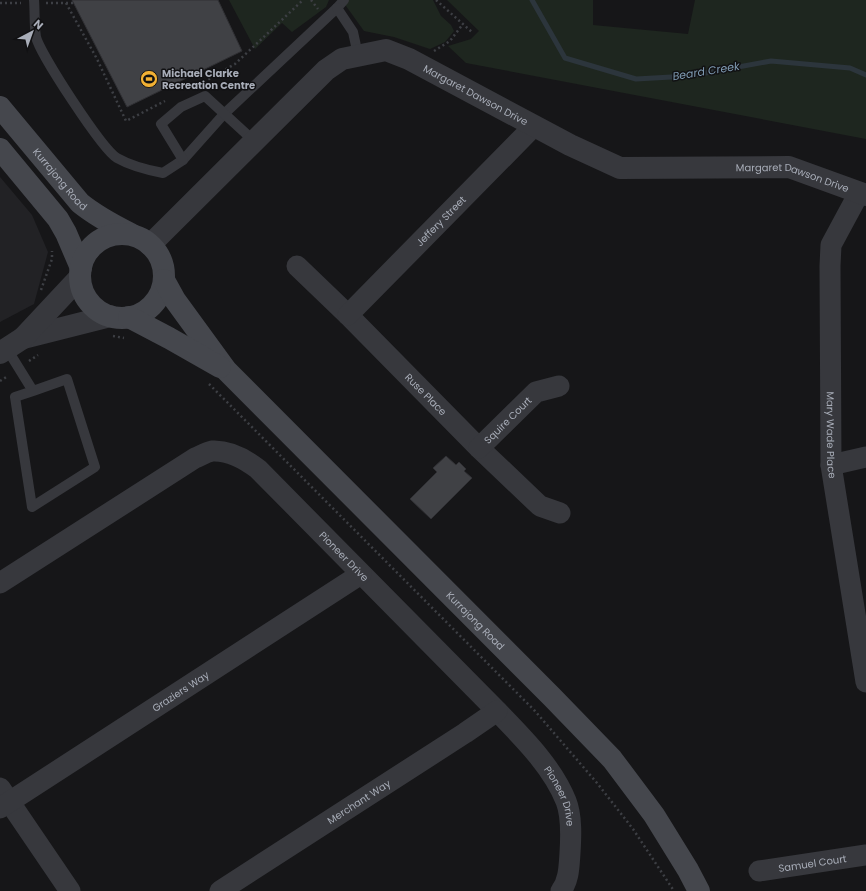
<svg xmlns="http://www.w3.org/2000/svg" width="866" height="891" viewBox="0 0 866 891" font-family="Poppins,sans-serif">
  <style>
    .built { fill: #222225 }
    .green { fill: #1e261f }
    .lines { fill: none; stroke-linecap: round; stroke-linejoin: round }
    .stream { stroke: #2c353c; stroke-width: 5 }
    .building { fill: #404145; stroke: #303034 }
    .path { stroke: #3d3f44; stroke-width: 2.5; stroke-dasharray: 2 3; stroke-linecap: butt }
    .service { stroke: #37383d; stroke-width: 10 }
    .minor { stroke: #37383d; stroke-width: 21 }
    .tertiary { stroke: #37383d; stroke-width: 22 }
    .secondary { stroke: #45474d; stroke-width: 22 }
    .labels { text-anchor: middle; dominant-baseline: central; stroke-width: 3; stroke-linejoin: round; paint-order: stroke }
    .poi-label { font-size: 10px; font-weight: bold; fill: #a8adb8; stroke: #111113; text-anchor: start }
    .street-label { font-size: 10px; fill: #a8adb8; stroke: #111113 }
    .water-label { font-size: 11px; font-style: italic; fill: #7f9bb3; stroke: #111113 }
  </style>
  <rect width="100%" height="100%" fill="#161618"/>
  <polygon class="built" points="0,177 32,215 48,252 34,304 0,322"/>
  <g class="green">
    <polygon points="229,0 329,0 326,7 292,32 282,23 255,49"/>
    <polygon points="339,0 433,0 441,16 451,25 454,31 445,42 430,49 394,37 364,31 346,6"/>
    <polygon points="447,0 593,0 593,25 688,34 695,0 866,0 866,139 466,63 448,46 471,39 479,31"/>
  </g>
  <g class="lines">
    <polyline class="stream" points="532,0 565,58 636,79 689,76 771,61 850,68 866,75"/>
  </g>
  <g class="building">
    <polygon points="72,0 218,0 242,51 127,107"/>
    <polygon points="446,456 456,465 459,462 466,469 464,471 472,478 431,519 410,499 437,472 433,468"/>
  </g>
  <g class="lines">
    <g class="path">
      <polyline points="311,0 318,9"/>
      <polyline points="436,0 473,33"/>
      <polyline points="0,3 21,3"/>
      <polyline points="46,3 74,3"/>
      <polyline points="66,3 97,59 126,121 165,101"/>
      <polyline points="434,51 450,41 463,24"/>
      <polyline points="204,82 235,64 303,0"/>
      <polyline points="41,290 52,259 52,251"/>
      <polyline points="113,336 124,338"/>
      <polyline points="29,361 38,355"/>
      <polyline points="0,381 8,376"/>
      <polyline points="209,384 535,711 597,783 633,829 674,891"/>
    </g>
    <g class="service">
      <path d="M34,0C35,12 34,25 36,37C40,54 102,149 117,158C131,166 147,170 163,173L183,160L224,114L337,8L344,0"/>
      <polyline points="337,8 353,32 358,55"/>
      <polyline points="183,160 161,124 181,107 205,96 254,141"/>
      <polyline points="7,349 33,391 15,397 32,507 95,467 67,379 33,391"/>
    </g>
    <g class="minor">
      <path id="s1" d="M859,193L831,245L830,266L831,465L866,682"/>
      <path id="s2" d="M297,266L348,315L479,448L540,506L560,513"/>
      <path id="s3" d="M348,315L534,126"/>
      <path id="s4" d="M479,448L536,392L559,386"/>
      <polyline points="831,465 866,457"/>
      <path id="s5" d="M0,583L195,458C200,456 207,452 212,451C230,450 245,459 258,469L497,711C522,737 552,766 566,801C572,816 571,837 570,853C569,867 569,880 561,891"/>
      <polyline points="0,788 70,891"/>
      <path id="s6" d="M0,808L361,574"/>
      <path id="s7" d="M759,871L866,855"/>
      <path id="s8" d="M220,891L465,733L497,711"/>
    </g>
    <g class="tertiary">
      <path id="s9" d="M150,245L326,70L342,59L386,50L409,59L570,145L620,168L789,167L866,195"/>
      <polyline points="23,338 110,316"/>
      <polyline points="0,353 23,338 80,277"/>
    </g>
    <g class="secondary">
      <path id="s10" d="M0,107L80,203C96,216 113,225 131,234"/>
      <polyline points="0,149 58,219 66,233 81,268"/>
      <circle cx="122" cy="276" r="42"/>
      <path id="s11" d="M164,280L175,300L226,370L552,697L612,759L654,815L688,870L699,891"/>
      <polyline points="129,317 169,338 220,367"/>
    </g>
  </g>
  <defs>
    <symbol id="stadium-disc" viewBox="-11 -11 22 22"><circle r="9.5" fill="#f2b134" stroke="#111113"/><path d="M0-5a6.5 5 0 1 0 0 10a6.5 5 0 1 0 0-10ZM-3.5-1.8h7v3.6h-7Z" fill="#111"/></symbol>
  </defs>
  <g fill-rule="evenodd">
    <use href="#stadium-disc" x="139" y="69" width="20" height="20"/>
  </g>
  <g class="labels">
    <g class="poi-label">
      <text x="162" y="73">Michael Clarke<tspan x="162" dy="12">Recreation Centre</tspan></text>
    </g>
    <g class="street-label">
      <text stroke="none"><textPath href="#s9" startOffset="413">Margaret Dawson Drive</textPath></text>
      <text stroke="none"><textPath href="#s10" startOffset="94">Kurrajong Road</textPath></text>
      <text stroke="none"><textPath href="#s9" startOffset="749">Margaret Dawson Drive</textPath></text>
      <text stroke="none"><textPath href="#s3" startOffset="132">Jeffery Street</textPath></text>
      <text stroke="none"><textPath href="#s2" startOffset="182">Ruse Place</textPath></text>
      <text stroke="none"><textPath href="#s4" startOffset="40">Squire Court</textPath></text>
      <text stroke="none"><textPath href="#s1" startOffset="249">Mary Wade Place</textPath></text>
      <text stroke="none"><textPath href="#s5" startOffset="423">Pioneer Drive</textPath></text>
      <text stroke="none"><textPath href="#s11" startOffset="463">Kurrajong Road</textPath></text>
      <text stroke="none"><textPath href="#s6" startOffset="215">Graziers Way</textPath></text>
      <text stroke="none"><textPath href="#s5" startOffset="748">Pioneer Drive</textPath></text>
      <text stroke="none"><textPath href="#s8" startOffset="165">Merchant Way</textPath></text>
      <text stroke="none"><textPath href="#s7" startOffset="54">Samuel Court</textPath></text>
    </g>
    <g class="water-label">
      <text transform="translate(706 71) rotate(-9)">Beard Creek</text>
    </g>
  </g>
  <g transform="translate(32 32) rotate(41)" stroke="#111113" stroke-width="3" paint-order="stroke">
  <path d="M0-3L7 15L0 10L-7 15Z" fill="#a8adb8"/>
  <text y="-6" font-size="11" font-weight="bold" text-anchor="middle" fill="#a8adb8">N</text>
  </g>
</svg>
